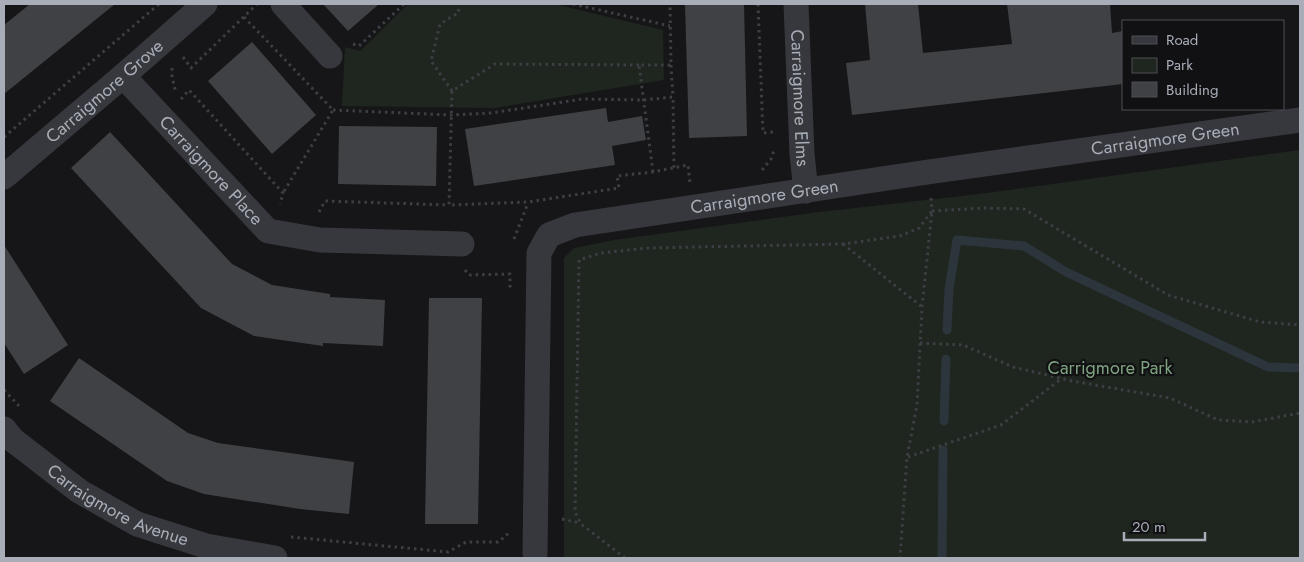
<svg xmlns="http://www.w3.org/2000/svg" width="1304" height="562" viewBox="0 0 1304 562" font-family="Jost,sans-serif">
  <style>
    .green { fill: #1e261f }
    .lines { fill: none; stroke-linecap: round; stroke-linejoin: round }
    .stream { stroke: #2c353c; stroke-width: 9 }
    .building { fill: #404145 }
    .path { stroke: #3d3f44; stroke-width: 3; stroke-dasharray: 2.5 4; stroke-linecap: butt }
    .street { stroke: #37383d; stroke-width: 25 }
    .labels { text-anchor: middle; dominant-baseline: central; stroke-width: 4.5; stroke-linejoin: round; paint-order: stroke }
    .street-label { font-size: 18px; fill: #a8adb8; stroke: #111113 }
    .park-label { font-size: 18px; fill: #7fa381; stroke: #111113 }
  </style>
  <rect width="100%" height="100%" fill="#161618"/>
  <g class="green">
    <polygon points="408,4 554,4 663,30 664,80 495,108 342,106 345,47 360,51"/>
    <polygon points="1300,150 1300,558 564,558 564,258 574,248 614,240 819,212 979,194"/>
  </g>
  <g class="lines">
    <g class="stream">
      <polyline points="947,330 949,289 957,240 1024,246 1066,272 1268,367 1300,368"/>
      <polyline points="944,421 946,359"/>
      <polyline points="942,558 943,450"/>
    </g>
  </g>
  <g class="building">
    <polygon points="30,4 115,4 4,94 4,25"/>
    <polygon points="323,4 379,4 348,31"/>
    <polygon points="685,4 744,4 747,136 689,138"/>
    <polygon points="865,4 918,4 923,53 1012,44 1007,4 1110,4 1112,33 1123,31 1123,84 852,115 846,63 870,60"/>
    <polygon points="252,42 316,115 272,154 208,81"/>
    <polygon points="606,108 608,122 642,116 646,140 612,146 615,165 474,186 465,129"/>
    <polygon points="339,126 437,127 436,186 338,184"/>
    <polygon points="110,132 232,264 272,285 330,294 330,297 385,300 383,346 323,343 323,346 254,336 201,308 71,168"/>
    <polygon points="4,245 68,345 24,374 4,343"/>
    <polygon points="429,298 482,298 478,524 425,524"/>
    <polygon points="79,358 188,433 218,443 354,462 349,514 300,509 204,494 167,481 50,401"/>
  </g>
  <g class="lines">
    <g class="path">
      <polyline points="573,4 670,26"/>
      <polyline points="758,4 763,133 774,132 774,134"/>
      <polyline points="244,17 333,110 283,193"/>
      <polyline points="353,44 359,46 404,4"/>
      <polyline points="183,57 191,68 257,4"/>
      <polyline points="639,65 495,64 452,91 449,205 528,202 619,188 617,176 653,172 688,165 690,183"/>
      <polyline points="671,65 673,97"/>
      <polyline points="172,68 172,77 176,93"/>
      <polyline points="452,91 431,61 440,24 458,13 460,4"/>
      <polyline points="181,99 189,90 283,193 280,204"/>
      <polyline points="333,110 451,115 491,113 583,99 644,100 673,97 674,168"/>
      <polyline points="4,137 159,4"/>
      <polyline points="762,170 771,159 774,150"/>
      <polyline points="653,172 639,65 671,65 670,4"/>
      <polyline points="931,198 932,211 984,208 1024,209 1168,295 1260,322 1300,325"/>
      <polyline points="319,212 325,201 449,205"/>
      <polyline points="514,239 528,203"/>
      <polyline points="843,244 922,307"/>
      <polyline points="465,270 469,275 510,274 510,288"/>
      <polyline points="920,343 963,345 1013,367 1072,381 1170,398 1218,420 1252,422 1300,413"/>
      <polyline points="4,390 19,406"/>
      <polyline points="908,457 1001,425 1061,379"/>
      <polyline points="562,519 580,523"/>
      <polyline points="291,537 448,552 466,542 498,542 507,535 507,532"/>
      <polyline points="625,558 581,524 575,512 579,260 601,253 648,248 843,244 900,236 919,228 932,211 922,307 917,405 907,457 900,558"/>
    </g>
    <g class="street">
      <polyline points="283,4 330,56"/>
      <path id="s1" d="M796,4L802,154L806,191"/>
      <path id="s2" d="M123,76L268,231L320,240L462,244"/>
      <path id="s3" d="M4,177L123,76L205,4"/>
      <path id="s4" d="M4,429L13,440L79,491L137,524L206,546L275,558"/>
      <path id="s5" d="M535,553L539,253L549,235L575,225L928,172L1300,120"/>
    </g>
  </g>
  <g class="labels">
    <g class="street-label">
      <text stroke="none"><textPath href="#s3" startOffset="132">Carraigmore Grove</textPath></text>
      <text stroke="none"><textPath href="#s1" startOffset="94">Carraigmore Elms</textPath></text>
      <text stroke="none"><textPath href="#s5" startOffset="945">Carraigmore Green</textPath></text>
      <text stroke="none"><textPath href="#s2" startOffset="129">Carraigmore Place</textPath></text>
      <text stroke="none"><textPath href="#s5" startOffset="540">Carraigmore Green</textPath></text>
      <text stroke="none"><textPath href="#s4" startOffset="139">Carraigmore Avenue</textPath></text>
    </g>
    <g class="park-label">
      <text x="1110" y="368">Carrigmore Park</text>
    </g>
  </g>
  <rect width="1304" height="562" fill="none" stroke="#a8adb8" stroke-width="10"/>
  <rect x="1122" y="20" width="162" height="90" fill="#111113" stroke="#4d4f55"/>
  <rect x="1132" y="36" width="25" height="8" fill="#37383d" stroke="#4d4f55"/>
  <text x="1166" y="45" font-size="15" fill="#a8adb8">Road</text>
  <rect x="1132" y="58" width="25" height="15" fill="#1e261f" stroke="#4d4f55"/>
  <text x="1166" y="70" font-size="15" fill="#a8adb8">Park</text>
  <rect x="1132" y="82" width="25" height="15" fill="#404145" stroke="#4d4f55"/>
  <text x="1166" y="95" font-size="15" fill="#a8adb8">Building</text>
  <path d="M1124 532v8h81v-8" fill="none" stroke="#a8adb8" stroke-width="2.5"/>
  <text x="1132" y="532" font-size="15" fill="#a8adb8" stroke="#111113" stroke-width="4" paint-order="stroke">20 m</text>
</svg>
